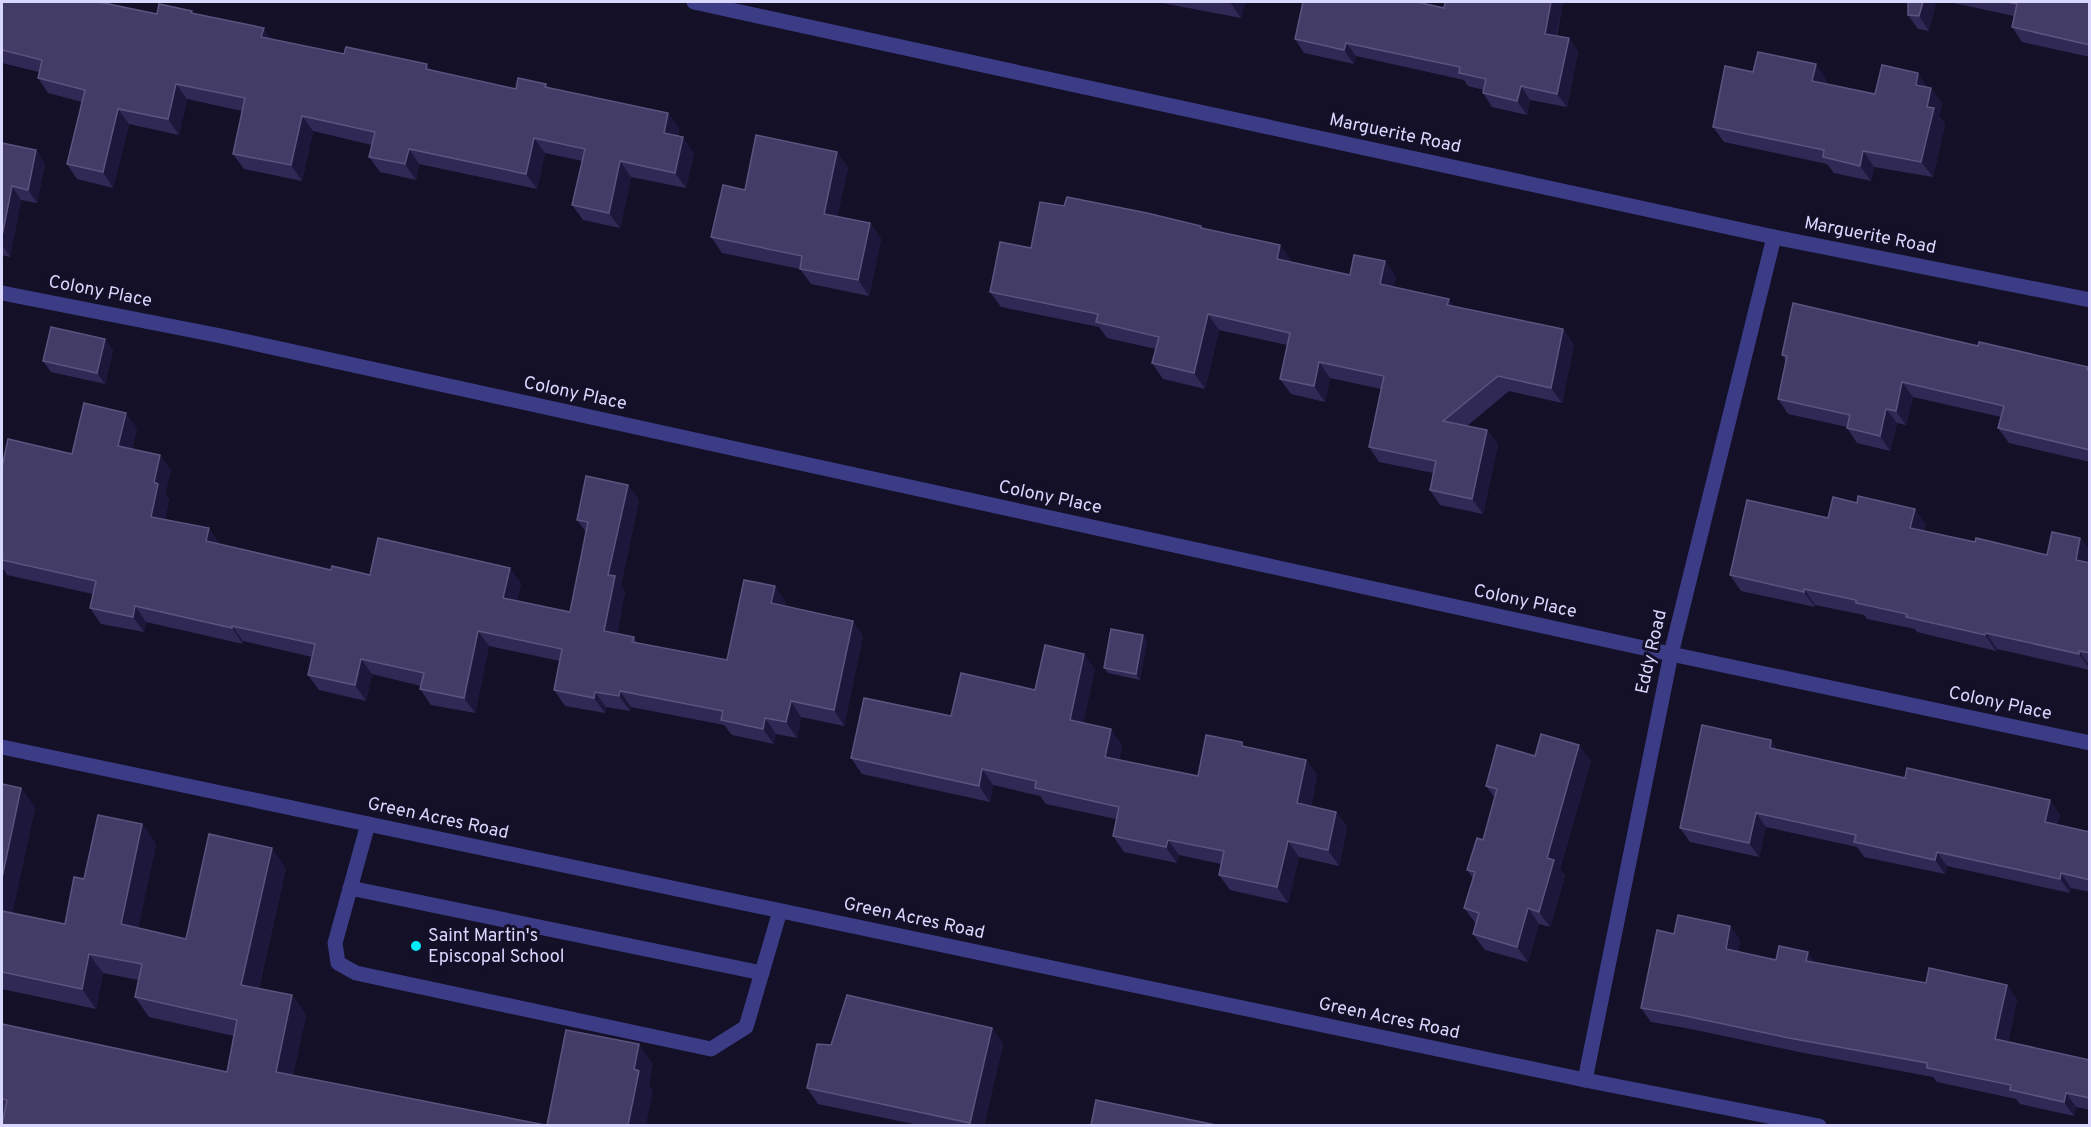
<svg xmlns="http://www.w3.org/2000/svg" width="2091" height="1127" viewBox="0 0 2091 1127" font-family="Overpass,sans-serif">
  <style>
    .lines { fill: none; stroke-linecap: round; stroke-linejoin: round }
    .lane { stroke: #3c3c86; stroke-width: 15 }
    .street { stroke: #3c3c86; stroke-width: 15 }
    .wall { fill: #312955 }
    .shaded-wall { fill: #1d173b }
    .building { fill: #433c67; stroke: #5b547f; stroke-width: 1.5 }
    .poi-dot { fill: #05ebfc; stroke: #131028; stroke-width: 2 }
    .labels { text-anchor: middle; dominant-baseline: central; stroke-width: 6; stroke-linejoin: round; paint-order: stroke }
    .street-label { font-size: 18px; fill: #dad7ff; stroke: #131028 }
    .poi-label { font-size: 18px; fill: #dad7ff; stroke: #131028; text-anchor: start }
  </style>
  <rect width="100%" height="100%" fill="#131028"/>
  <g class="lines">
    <g class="lane">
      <polyline points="368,824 335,943 338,963 356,973 711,1049 746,1027 780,911"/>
      <polyline points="350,888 762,973"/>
    </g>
    <g class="street">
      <polyline points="694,2 1774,237 2090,300"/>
      <polyline points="2,293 221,336 1671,654 2090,743"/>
      <polyline points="2,747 1585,1080 1819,1126"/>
      <polyline points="1585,1080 1671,654 1774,237"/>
    </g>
  </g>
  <g class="wall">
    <polygon points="2,2 101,2 157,14 192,11 193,14 271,39 432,71 516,89 546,84 548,88 668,113 679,128 678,136 694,153 686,188 631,177 620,228 583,220 572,205 582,161 545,153 537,189 419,164 416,180 380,172 369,157 372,145 313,131 302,181 244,169 233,154 242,111 187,99 179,135 129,124 113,188 77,179 67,164 82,102 48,93 38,78 39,72 2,63"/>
    <polygon points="1157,2 1245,2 1241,18"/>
    <polygon points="1445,2 1563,2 1557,36 1569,38 1578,52 1567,107 1530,100 1527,115 1492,107 1483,93 1484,90 1468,86 1464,80 1356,56 1354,64 1304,53 1295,39 1444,8"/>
    <polygon points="1936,2 1929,31 1918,29 1908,15"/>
    <polygon points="1949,2 2090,2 2090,57 2022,42 2012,27 2014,16"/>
    <polygon points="1753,72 1827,80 1826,84 1875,94 1928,87 1931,88 1942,104 1939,116 1945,124 1933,177 1874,167 1871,181 1834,173 1827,164 1724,142 1713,127"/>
    <polygon points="2,143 36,150 45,164 37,203 21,200 10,257 2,255"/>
    <polygon points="837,152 848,168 837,216 870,223 881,239 869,296 811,284 800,269 722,253 711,237 745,190"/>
    <polygon points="1064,206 1203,229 1280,245 1291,261 1291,262 1350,275 1385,261 1396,277 1393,287 1449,299 1454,307 1563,329 1574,345 1562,403 1509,391 1467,426 1487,430 1498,445 1483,514 1440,505 1430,490 1433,473 1379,462 1369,447 1381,389 1330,378 1325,402 1291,394 1280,379 1287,345 1219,330 1205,389 1163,379 1152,363 1156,349 1107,338 1099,327 1001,307 990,292 1031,248"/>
    <polygon points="1978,346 2090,368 2090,462 2009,443 1998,428 2001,417 1913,397 1906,425 1897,423 1890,451 1857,443 1847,428 1847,427 1788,414 1778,399 1786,361 1782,355"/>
    <polygon points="113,350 105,384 51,372 43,361"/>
    <polygon points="137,428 132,449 171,470 165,494 169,499 165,519 209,528 219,544 331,570 370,575 521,583 517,601 570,612 586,532 577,520 639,500 621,585 625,592 617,634 634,637 637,643 727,660 786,602 785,606 863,636 844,726 801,717 797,738 776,734 774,744 732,735 724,725 631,707 630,711 606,707 605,713 565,706 554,690 560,661 489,646 475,713 431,705 420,689 421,686 372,674 366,701 319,690 308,675 312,657 243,641 243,644 146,622 144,632 101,624 90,608 93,594 7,575 2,567 2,467 72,454"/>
    <polygon points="1857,503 1926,524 1924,531 1975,542 2047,555 2080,538 2090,551 2090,670 1997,649 1996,651 1917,632 1915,629 1867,619 1864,615 1815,605 1815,607 1741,591 1730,575 1828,518"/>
    <polygon points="1143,635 1147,640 1140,680 1108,673 1104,668"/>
    <polygon points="1095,669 1083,723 1122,745 1119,760 1198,776 1246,747 1306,760 1317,775 1311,806 1336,812 1347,827 1339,866 1299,857 1288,903 1230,890 1219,875 1221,864 1179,855 1177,863 1124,852 1113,836 1116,819 1046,804 1040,796 993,785 990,802 862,774 851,758 951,716"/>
    <polygon points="1779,750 1905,778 2050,800 2060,815 2057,825 2090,832 2090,892 2071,888 2070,893 1947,866 1945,874 1864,857 1857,847 1766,827 1759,857 1690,842 1680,828"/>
    <polygon points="1535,756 1591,761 1560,869 1565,876 1550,927 1539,924 1528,962 1485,950 1473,934 1476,924 1464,908 1473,878 1467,870 1483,840 1495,798 1486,786"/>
    <polygon points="2,784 21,788 35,808 12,913 65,924 84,879 142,824 156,844 138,928 186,939 286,868 259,988 292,995 306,1015 293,1075 2,1116 2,1024 227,1072 234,1036 149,1017 135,997 138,980 103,973 96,1009 2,989"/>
    <polygon points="1730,926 1740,940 1738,952 1776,960 1816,963 2017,999 2008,1042 2090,1060 2090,1110 2076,1107 2074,1116 2020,1104 2016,1099 1937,1082 1933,1077 1799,1052 1691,1029 1651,1022 1641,1008 1674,934"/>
    <polygon points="992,1028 1003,1044 984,1125 918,1125 818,1104 807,1088 831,1045"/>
  </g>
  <g class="shaded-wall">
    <polygon points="1230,2 1245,2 1241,18"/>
    <polygon points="1551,2 1563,2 1554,47 1545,34"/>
    <polygon points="1923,2 1936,2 1929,31 1919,16"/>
    <polygon points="264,28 274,43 261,37"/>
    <polygon points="1569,38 1578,52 1567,107 1557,94"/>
    <polygon points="1346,43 1356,56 1354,64 1344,50"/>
    <polygon points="427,64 438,79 426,69"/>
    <polygon points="1816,64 1827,80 1823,97 1812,81"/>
    <polygon points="1918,73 1929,89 1916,85"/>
    <polygon points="176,84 187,99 179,135 168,119"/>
    <polygon points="1521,86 1530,100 1527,115 1517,101"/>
    <polygon points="1931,88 1942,104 1939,116 1945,124 1933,177 1921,162 1927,107"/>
    <polygon points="118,109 129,124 113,188 103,172"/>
    <polygon points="668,113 679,128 675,149 664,133"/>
    <polygon points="302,116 313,131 302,181 291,165"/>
    <polygon points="683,137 694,153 686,188 675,173"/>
    <polygon points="534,138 545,153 537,189 526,174"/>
    <polygon points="409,149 419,164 416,180 405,164"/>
    <polygon points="36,150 45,164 37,203 28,190"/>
    <polygon points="1863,151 1874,167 1871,181 1860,166"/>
    <polygon points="837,152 848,168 835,229 824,214"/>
    <polygon points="620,161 631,177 620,228 609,213"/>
    <polygon points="12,186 21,200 10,257 2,245 2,236"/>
    <polygon points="870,223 881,239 869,296 858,280"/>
    <polygon points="1280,245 1291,261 1288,275 1277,259"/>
    <polygon points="1385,261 1396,277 1391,300 1380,284"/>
    <polygon points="1449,299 1460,314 1447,305"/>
    <polygon points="1208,314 1219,330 1205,389 1194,373"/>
    <polygon points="1563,329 1574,345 1562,403 1551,388"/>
    <polygon points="105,339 113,350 105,384 97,373"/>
    <polygon points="1319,362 1330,378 1325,402 1314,386"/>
    <polygon points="1902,382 1913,397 1906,425 1896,411"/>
    <polygon points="1886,409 1897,423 1890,451 1880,436"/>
    <polygon points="126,413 137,428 129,461 118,446"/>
    <polygon points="1487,430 1498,445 1483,514 1472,499"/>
    <polygon points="160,455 171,470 165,494 169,499 162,532 151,517 154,482"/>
    <polygon points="628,485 639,500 621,585 625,592 615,647 604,631 608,575"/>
    <polygon points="1915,509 1926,524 1921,544 1910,528"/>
    <polygon points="209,528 219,544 217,557 206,541"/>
    <polygon points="2080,538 2090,551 2090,563 2076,560"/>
    <polygon points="510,568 521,583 514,614 503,598"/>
    <polygon points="775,586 786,602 782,619 771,603"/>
    <polygon points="1804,589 1815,605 1815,607 1804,592"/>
    <polygon points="135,606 146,622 144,632 133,617"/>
    <polygon points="853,621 863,636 844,726 834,710"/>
    <polygon points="232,626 243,641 243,644 232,628"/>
    <polygon points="478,631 489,646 475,713 464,698"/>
    <polygon points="1986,633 1997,649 1996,651 1985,635"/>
    <polygon points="1143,635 1147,640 1140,680 1136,674"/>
    <polygon points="2079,651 2090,666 2090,669 2079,654"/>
    <polygon points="1084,654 1095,669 1081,735 1070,720"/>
    <polygon points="361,659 372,674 366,701 355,685"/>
    <polygon points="620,691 631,707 630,711 619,696"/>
    <polygon points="595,692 606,707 605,713 594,698"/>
    <polygon points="791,701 801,717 797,738 786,722"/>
    <polygon points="765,718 776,734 774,744 763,729"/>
    <polygon points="1111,729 1122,745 1116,773 1105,757"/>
    <polygon points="1771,740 1781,754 1770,748"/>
    <polygon points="1579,745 1591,761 1560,869 1565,876 1550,927 1539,912 1547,858"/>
    <polygon points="1306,760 1317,775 1308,819 1297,803"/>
    <polygon points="982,769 993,785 990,802 979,786"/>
    <polygon points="21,788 35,808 9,929 2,919 2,878"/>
    <polygon points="2050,800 2060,815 2055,836 2045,822"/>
    <polygon points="1336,812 1347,827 1339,866 1328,850"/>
    <polygon points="1756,813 1766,827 1759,857 1749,843"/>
    <polygon points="142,824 156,844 135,944 121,924"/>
    <polygon points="1168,840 1179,855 1177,863 1166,847"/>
    <polygon points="1288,841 1299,857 1288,903 1277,887"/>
    <polygon points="272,848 286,868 255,1004 241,985"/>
    <polygon points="1937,852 1947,866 1945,874 1935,860"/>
    <polygon points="2061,873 2071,888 2070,893 2060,879"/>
    <polygon points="1528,908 1539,924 1528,962 1517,947"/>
    <polygon points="1730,926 1740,940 1736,963 1726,949"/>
    <polygon points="1808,952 1818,966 1806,961"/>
    <polygon points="89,954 103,973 96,1009 82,989"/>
    <polygon points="2007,985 2017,999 2005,1054 1995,1039"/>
    <polygon points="292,995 306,1015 290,1091 276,1072"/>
    <polygon points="992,1028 1003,1044 984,1125 971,1125 970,1123"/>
    <polygon points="639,1044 653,1064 649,1084 653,1091 646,1125 628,1125 634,1069"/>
    <polygon points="2066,1093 2076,1107 2074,1116 2064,1102"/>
  </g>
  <g class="building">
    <polygon points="2,2 99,2 157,14 159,4 192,11 191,13 264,28 261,37 344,54 346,47 427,64 426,69 516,89 518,78 546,84 545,87 668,113 664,133 683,137 675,173 620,161 609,213 572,205 585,149 534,138 526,174 409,149 405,164 369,157 375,132 302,116 291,165 233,154 245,98 176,84 168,119 118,109 103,172 67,164 85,90 38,78 42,60 2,50"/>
    <polygon points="1303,2 1417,2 1444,8 1445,2 1551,2 1545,34 1569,38 1557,94 1521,86 1517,101 1483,93 1486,79 1459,73 1460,67 1346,43 1344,50 1295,39"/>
    <polygon points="1908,2 1923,2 1919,16 1908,15"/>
    <polygon points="2007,2 2090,2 2090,45 2012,27 2017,4"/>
    <polygon points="1758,52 1816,64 1812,81 1875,94 1882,65 1918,73 1916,85 1931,88 1927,107 1934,108 1921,162 1863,151 1860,166 1823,157 1824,150 1713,127 1725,66 1753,72"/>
    <polygon points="756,135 837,152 824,214 870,223 858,280 800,269 802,256 711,237 723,185 745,190"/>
    <polygon points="2,143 36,150 28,190 12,186 2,236"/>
    <polygon points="1067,197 1147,213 1201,226 1201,228 1280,245 1277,259 1350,275 1354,255 1385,261 1380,284 1449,299 1447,305 1563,329 1551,388 1498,376 1443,421 1487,430 1472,499 1430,490 1436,461 1369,447 1384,376 1319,362 1314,386 1280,379 1290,333 1208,314 1194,373 1152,363 1159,337 1096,322 1098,314 990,292 1000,242 1031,248 1040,202 1064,206"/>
    <polygon points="1793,303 1978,346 1979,342 2088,367 2087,370 2090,370 2090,450 1998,428 2004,406 1902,382 1896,411 1886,409 1880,436 1847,428 1850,415 1778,399 1787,356 1782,355"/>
    <polygon points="51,327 105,339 97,373 43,361"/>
    <polygon points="84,403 126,413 118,446 160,455 154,482 158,484 151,517 209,528 206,541 331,570 332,566 370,575 378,538 510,568 503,598 570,612 588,522 577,520 586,476 628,485 608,575 615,576 604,631 634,637 632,642 727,660 744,580 775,586 771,603 853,621 834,710 791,701 786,722 765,718 763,729 721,720 723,711 620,691 619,696 595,692 594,698 554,690 562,649 478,631 464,698 420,689 424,673 361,659 355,685 308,675 315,644 232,626 232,628 135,606 133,617 90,608 96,581 2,560 2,467 8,439 72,454"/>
    <polygon points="1858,496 1915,509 1910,528 1975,542 1976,538 2047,555 2052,532 2080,538 2076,560 2090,563 2090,653 2079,651 2079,654 1986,633 1985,635 1906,617 1907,614 1856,603 1856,600 1804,589 1804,592 1730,575 1747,500 1828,518 1833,497 1857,503"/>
    <polygon points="1111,629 1143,635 1136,674 1104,668"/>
    <polygon points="1045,645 1084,654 1070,720 1111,729 1105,757 1198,776 1206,735 1242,742 1242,746 1306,760 1297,803 1336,812 1328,850 1288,841 1277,887 1219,875 1224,851 1168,840 1166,847 1113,836 1119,807 1035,788 1036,781 982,769 979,786 851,758 864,698 951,716 961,673 1035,690"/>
    <polygon points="1702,725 1771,740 1770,748 1905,778 1907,768 2050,800 2045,822 2090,832 2090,880 2061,873 2060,879 1937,852 1935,860 1854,842 1856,835 1756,813 1749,843 1680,828"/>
    <polygon points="1541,734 1579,745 1547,858 1554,860 1539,912 1528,908 1517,947 1473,934 1479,913 1464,908 1475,872 1467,870 1477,838 1483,840 1497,789 1486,786 1497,745 1535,756"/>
    <polygon points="2,784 21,788 2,878"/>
    <polygon points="98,815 142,824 121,924 186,939 209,834 272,848 241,985 292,995 276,1072 545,1125 2,1125 7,1100 2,1099 2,1024 227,1072 237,1020 135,997 142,964 89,954 82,989 2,972 2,911 65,924 74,877 84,879"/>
    <polygon points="1678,915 1730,926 1726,949 1776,960 1779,946 1808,952 1806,961 1926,983 1929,968 2007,985 1995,1039 2090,1060 2090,1098 2066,1093 2064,1102 2010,1090 2011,1085 1927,1068 1927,1063 1789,1038 1681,1015 1641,1008 1657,930 1674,934"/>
    <polygon points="847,995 992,1028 970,1123 807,1088 817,1044 831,1045"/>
    <polygon points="566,1030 639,1044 634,1069 639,1071 628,1125 547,1125"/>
    <polygon points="1096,1100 1216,1125 1091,1125"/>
  </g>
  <circle class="poi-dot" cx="416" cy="946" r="6"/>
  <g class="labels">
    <g class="street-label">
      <text transform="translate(1395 134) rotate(12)">Marguerite Road</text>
      <text transform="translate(1870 236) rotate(11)">Marguerite Road</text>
      <text transform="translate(100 292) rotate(11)">Colony Place</text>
      <text transform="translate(575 394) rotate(12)">Colony Place</text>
      <text transform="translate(1050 498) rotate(12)">Colony Place</text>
      <text transform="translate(1525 602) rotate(12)">Colony Place</text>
      <text transform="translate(1652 652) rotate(-77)">Eddy Road</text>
      <text transform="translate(2000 704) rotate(12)">Colony Place</text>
      <text transform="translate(438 819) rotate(12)">Green Acres Road</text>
      <text transform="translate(914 919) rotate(12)">Green Acres Road</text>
      <text transform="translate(1389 1019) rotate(12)">Green Acres Road</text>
    </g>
    <g class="poi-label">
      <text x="428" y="936">Saint Martin's<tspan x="428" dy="21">Episcopal School</tspan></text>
    </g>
  </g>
  <rect width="2091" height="1127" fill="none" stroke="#dad7ff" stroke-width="6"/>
</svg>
